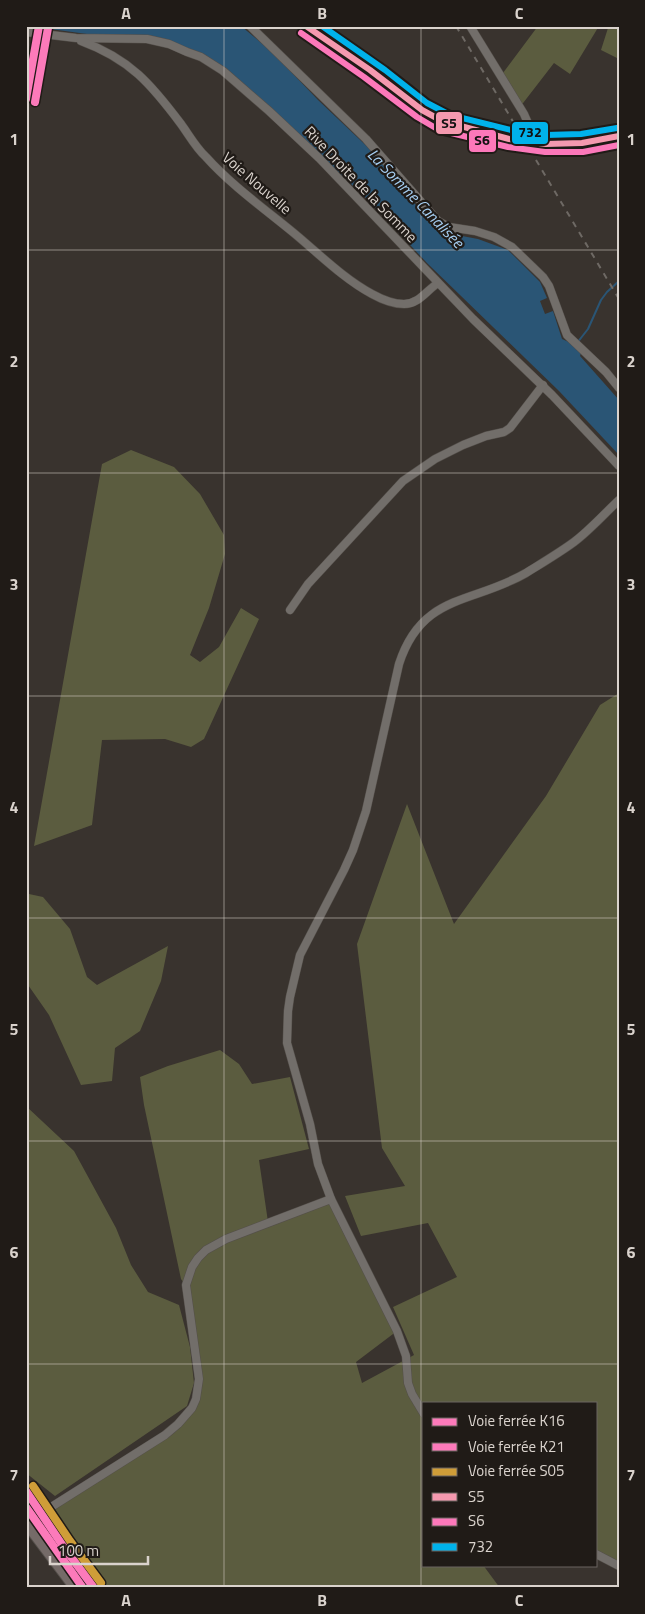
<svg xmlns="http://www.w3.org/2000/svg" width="645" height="1614" viewBox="0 0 645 1614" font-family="'Titillium Web',sans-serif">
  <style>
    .green { fill: #5b5c3f }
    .water { fill: #2a5575 }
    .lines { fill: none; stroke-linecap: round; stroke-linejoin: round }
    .stream { stroke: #2a5575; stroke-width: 2 }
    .minor-casing { stroke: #544f4a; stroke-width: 9 }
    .major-casing { stroke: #544f4a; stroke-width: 12 }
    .minor { stroke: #726e6a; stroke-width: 8 }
    .major { stroke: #756b68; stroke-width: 10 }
    .rail { stroke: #6e6964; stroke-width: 2; stroke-dasharray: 6 6; stroke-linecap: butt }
    .bus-1-casing { stroke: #201b17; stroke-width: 10 }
    .bus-2-casing { stroke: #201b17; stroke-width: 10 }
    .bus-3-casing { stroke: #201b17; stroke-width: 10 }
    .bus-1 { stroke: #f599af; stroke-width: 6 }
    .bus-2 { stroke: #fc78ba; stroke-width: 6 }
    .bus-3 { stroke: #00b2eb; stroke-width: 6 }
    .rail-1-casing { stroke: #201b17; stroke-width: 11 }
    .rail-2-casing { stroke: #201b17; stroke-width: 11 }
    .rail-3-casing { stroke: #201b17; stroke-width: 11 }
    .rail-1 { stroke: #fc7aba; stroke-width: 8 }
    .rail-2 { stroke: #fc7aba; stroke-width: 8 }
    .rail-3 { stroke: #cf9d38; stroke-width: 8 }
    .grid { fill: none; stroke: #dad3cd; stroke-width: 1; stroke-opacity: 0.55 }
    .labels { text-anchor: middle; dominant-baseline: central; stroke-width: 4.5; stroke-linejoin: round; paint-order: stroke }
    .street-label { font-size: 15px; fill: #dad3cd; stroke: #201b17 }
    .water-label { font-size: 16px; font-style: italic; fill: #a6cff3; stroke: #201b17 }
    .line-badge { stroke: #201b17; stroke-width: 2 }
    .pale-badge-label { font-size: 14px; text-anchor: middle; font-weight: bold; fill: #111 }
    .neatline { fill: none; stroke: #dad3cd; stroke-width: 2 }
    .grid-label { font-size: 16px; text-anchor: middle; font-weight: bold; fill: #dad3cd }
  </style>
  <rect width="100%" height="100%" fill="#39332e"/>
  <g class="green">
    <polygon points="538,26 599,26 570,74 554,63 520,107 500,77"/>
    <polygon points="606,26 619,26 619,59 601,50 608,28"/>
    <polygon points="131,450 174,467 200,494 224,535 225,554 209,608 190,655 200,662 219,647 241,608 259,619 204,739 191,747 165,739 102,740 92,825 34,846 102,464"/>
    <polygon points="619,693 619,1566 596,1554 596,1403 424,1403 424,1565 483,1565 500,1588 102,1588 60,1528 49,1510 154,1442 192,1408 199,1378 186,1286 181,1279 144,1105 140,1077 168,1066 220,1050 239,1064 252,1084 290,1077 309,1149 259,1160 268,1222 331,1199 397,1331 356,1362 362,1383 414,1355 393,1307 457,1277 428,1223 361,1236 345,1196 405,1186 382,1148 357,944 407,804 454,924 546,796 600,705"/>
    <polygon points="29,894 43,897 70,929 87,977 97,985 168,946 161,981 140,1031 115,1048 112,1081 81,1085 49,1015 26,982 26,908"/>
    <polygon points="27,1107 74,1151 116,1228 131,1265 148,1292 179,1305 190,1347 194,1383 187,1406 55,1496 26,1473"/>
  </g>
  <polygon class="water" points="38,26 241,26 271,51 318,100 376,155 431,224 446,233 478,239 508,250 540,282 547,298 540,301 545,314 553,311 562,339 571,343 581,353 580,356 619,400 619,455 559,391 427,263 368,200 296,132 225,68 199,53 144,36 87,34 43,28"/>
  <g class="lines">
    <polyline class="stream" points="577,343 588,329 601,300 607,292 619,281"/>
    <defs>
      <g id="minor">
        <polyline points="250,26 366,139 438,221 449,227 475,231 494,237 512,247 543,277 549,286 567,335 606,372 619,388"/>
        <polyline points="470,26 524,114 537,144"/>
        <polyline points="26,32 76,38 147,39 169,44 187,52 201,57 223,71 269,111 319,158 473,319 552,395 619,466"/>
        <path d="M81,41C130,59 151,84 181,124C189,135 196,148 206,157C231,185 266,210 295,234C319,254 344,279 372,294C381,299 394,304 404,304C419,304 427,290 438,283"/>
        <polyline points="290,610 308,584 403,481 435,459 463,445 486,436 504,432 510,428 543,385"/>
        <path d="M424,1414L412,1394L408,1383L406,1356L397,1331L331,1199L318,1164L310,1124L287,1043L288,1011L290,997L300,955L344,870L353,850L366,811L399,664C422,593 473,604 526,573C542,563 559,553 574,542C590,530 604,514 619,500"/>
        <polyline points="26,1523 165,1435 178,1424 192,1408 196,1399 199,1379 186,1285 192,1267 198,1258 206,1250 226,1239 331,1199"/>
        <polyline points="596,1554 619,1566"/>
      </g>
      <g id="major">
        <path d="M306,26C335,45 363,65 390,85C404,96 418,109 433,117C445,124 459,126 473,130C522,143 569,151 619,136"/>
        <polyline points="26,1523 75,1588"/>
      </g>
    </defs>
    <use href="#minor" class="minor-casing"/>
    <use href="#major" class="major-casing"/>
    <use href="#minor" class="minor"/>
    <use href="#major" class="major"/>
    <polyline class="rail" points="456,26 619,299"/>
    <defs>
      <polyline id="bus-1" points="306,26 370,70 422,110 442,121 509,139 546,144 582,143 619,136"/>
      <polyline id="bus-2" points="301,33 364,77 417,117 439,130 508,147 545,152 583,152 619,145"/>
      <polyline id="bus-3" points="322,26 385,70 427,103 450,115 511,130 546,135 581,134 617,128"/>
    </defs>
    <use href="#bus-1" class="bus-1-casing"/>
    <use href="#bus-2" class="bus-2-casing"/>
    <use href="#bus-3" class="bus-3-casing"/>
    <use href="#bus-1" class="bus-1"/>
    <use href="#bus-2" class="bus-2"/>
    <use href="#bus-3" class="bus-3"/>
    <defs>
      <g id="rail-1">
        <polyline points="26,99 39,26"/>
        <polyline points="26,1491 63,1546 94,1588"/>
      </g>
      <g id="rail-2">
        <polyline points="35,102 48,28"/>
        <polyline points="26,1507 83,1588"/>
      </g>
      <polyline id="rail-3" points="33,1486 70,1541 101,1583"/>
    </defs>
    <use href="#rail-1" class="rail-1-casing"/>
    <use href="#rail-2" class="rail-2-casing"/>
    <use href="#rail-3" class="rail-3-casing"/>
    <use href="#rail-1" class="rail-1"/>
    <use href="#rail-2" class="rail-2"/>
    <use href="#rail-3" class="rail-3"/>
  </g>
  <path class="grid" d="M224,26V1588M421,26V1588M26,250H619M26,473H619M26,696H619M26,918H619M26,1141H619M26,1364H619"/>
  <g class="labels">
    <g class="street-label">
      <text transform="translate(257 183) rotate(41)">Voie Nouvelle</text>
      <text transform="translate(361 184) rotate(46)">Rive Droite de la Somme</text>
    </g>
    <g class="water-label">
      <text transform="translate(416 198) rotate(46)">La Somme Canalisée</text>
    </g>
  </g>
  <g class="line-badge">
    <rect x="435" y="111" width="28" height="24" rx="5" fill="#f599af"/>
    <rect x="511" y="121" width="38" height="24" rx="5" fill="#00b2eb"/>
    <rect x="468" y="129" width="29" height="24" rx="5" fill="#fc78ba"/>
  </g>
  <g class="pale-badge-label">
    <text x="449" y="128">S5</text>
    <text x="530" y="137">732</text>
    <text x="482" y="145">S6</text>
  </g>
  <rect width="645" height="1614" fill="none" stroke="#201b17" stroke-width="55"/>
  <rect x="422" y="1402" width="175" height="165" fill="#201b17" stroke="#6a6560"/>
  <rect x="432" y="1418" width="25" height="8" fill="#fc7aba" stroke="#6a6560"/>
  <text x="468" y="1426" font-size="15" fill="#dad3cd">Voie ferrée K16</text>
  <rect x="432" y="1443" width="25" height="8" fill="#fc7aba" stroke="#6a6560"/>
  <text x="468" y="1452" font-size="15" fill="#dad3cd">Voie ferrée K21</text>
  <rect x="432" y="1468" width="25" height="8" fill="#cf9d38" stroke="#6a6560"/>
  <text x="468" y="1476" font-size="15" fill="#dad3cd">Voie ferrée S05</text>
  <rect x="432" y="1493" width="25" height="8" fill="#f599af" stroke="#6a6560"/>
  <text x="468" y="1502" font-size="15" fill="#dad3cd">S5</text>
  <rect x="432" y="1518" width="25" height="8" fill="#fc78ba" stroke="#6a6560"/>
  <text x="468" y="1526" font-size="15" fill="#dad3cd">S6</text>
  <rect x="432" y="1543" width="25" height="8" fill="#00b2eb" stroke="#6a6560"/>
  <text x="468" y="1552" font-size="15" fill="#dad3cd">732</text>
  <path d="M50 1556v8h98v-8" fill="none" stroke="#dad3cd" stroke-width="2.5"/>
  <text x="58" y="1556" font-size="15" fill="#dad3cd" stroke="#201b17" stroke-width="4" paint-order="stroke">100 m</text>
  <rect x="28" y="28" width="590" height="1558" class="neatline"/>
  <g class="grid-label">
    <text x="126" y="19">A</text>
    <text x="322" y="19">B</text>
    <text x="519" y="19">C</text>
    <text x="14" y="145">1</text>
    <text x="631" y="145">1</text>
    <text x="14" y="367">2</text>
    <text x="631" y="367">2</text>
    <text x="14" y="590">3</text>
    <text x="631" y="590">3</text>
    <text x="14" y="813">4</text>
    <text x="631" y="813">4</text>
    <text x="14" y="1035">5</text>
    <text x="631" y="1035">5</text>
    <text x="14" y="1258">6</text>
    <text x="631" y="1258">6</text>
    <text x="14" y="1481">7</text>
    <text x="631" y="1481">7</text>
    <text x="126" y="1606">A</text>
    <text x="322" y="1606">B</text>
    <text x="519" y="1606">C</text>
  </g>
</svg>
